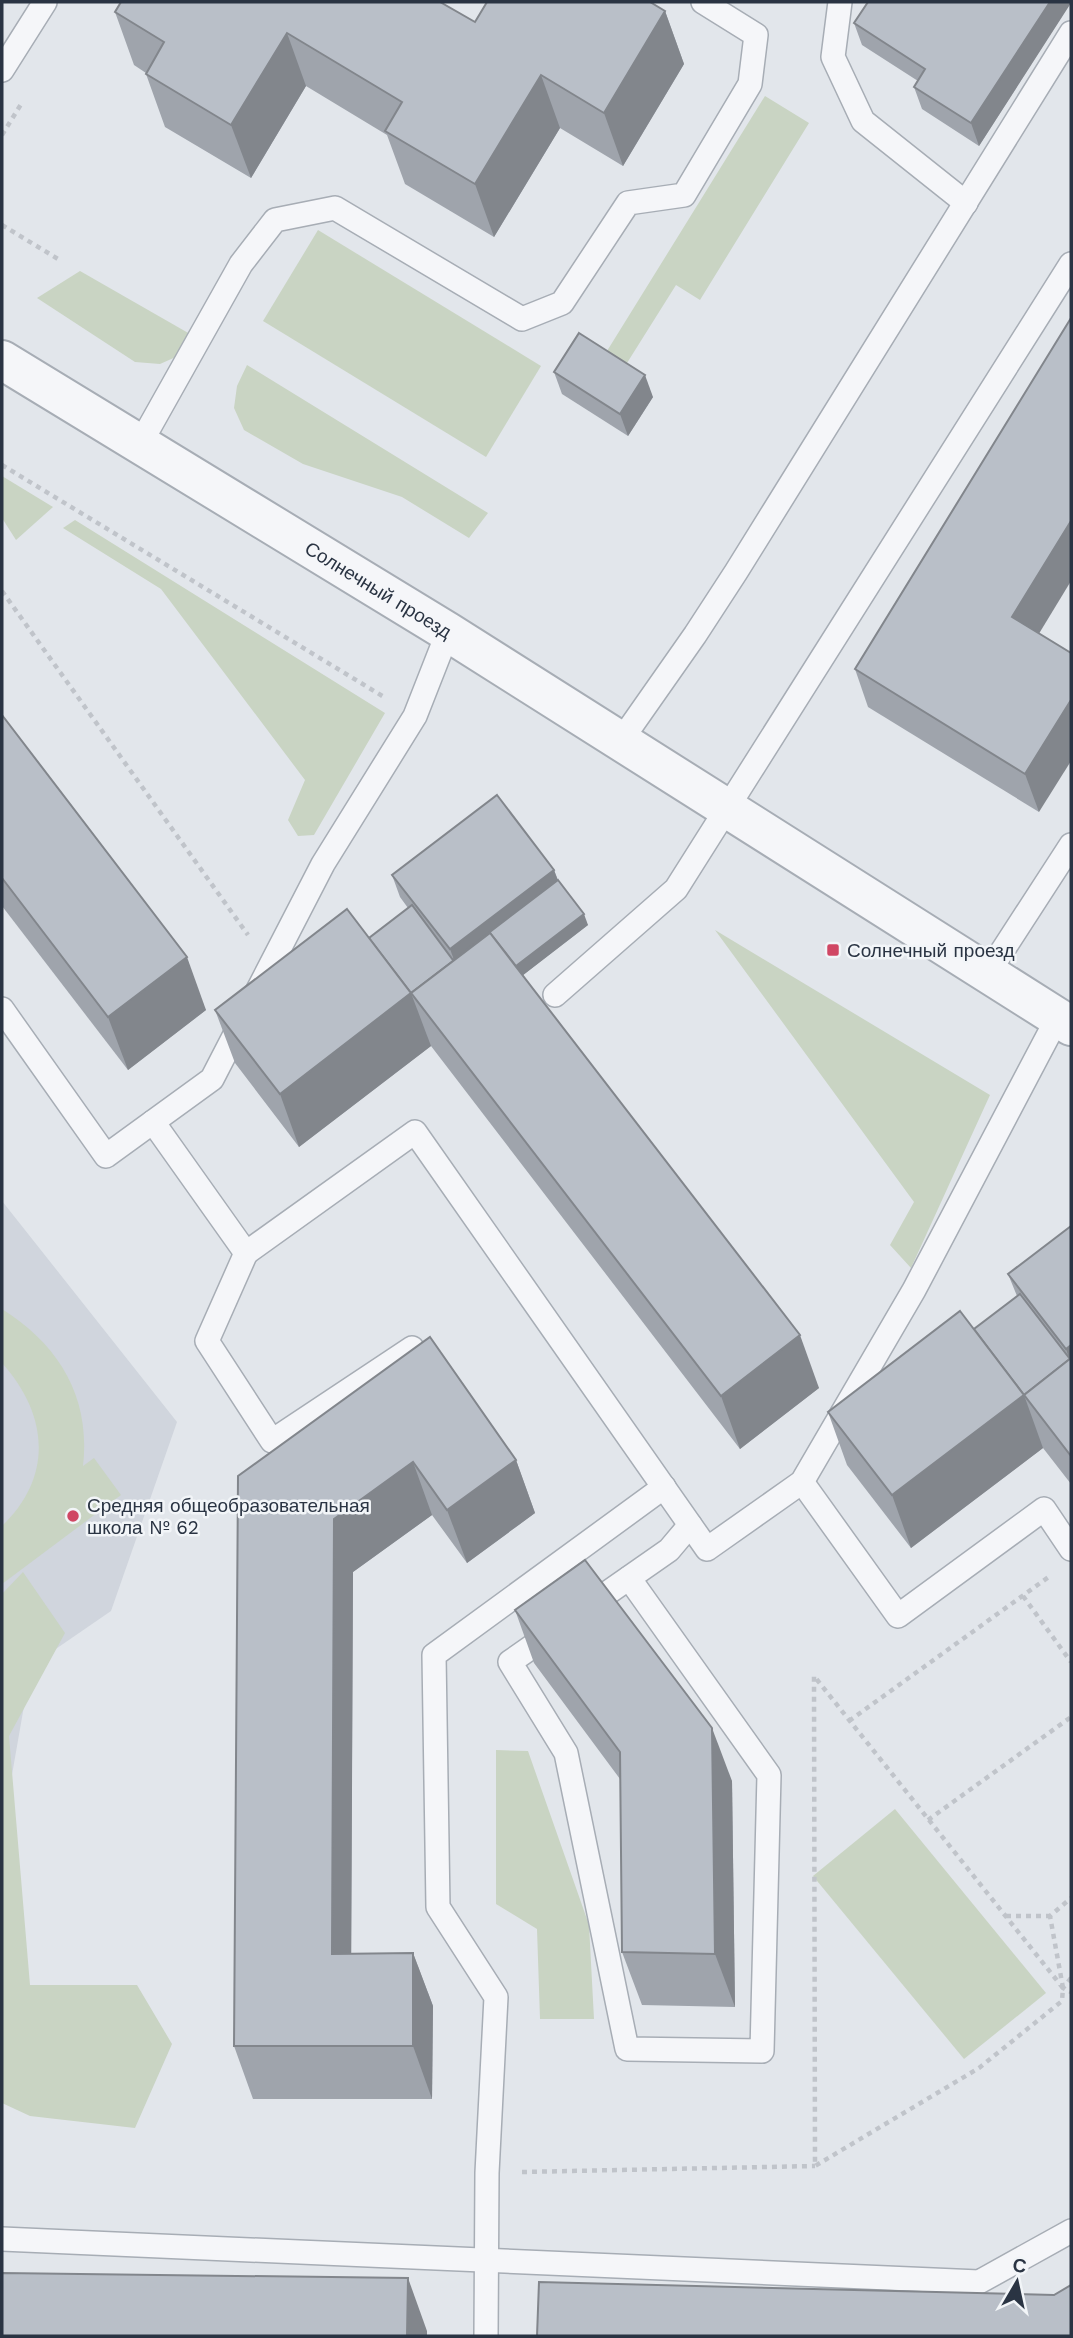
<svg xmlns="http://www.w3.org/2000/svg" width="1073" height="2338" viewBox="0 0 1073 2338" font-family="'Work Sans',sans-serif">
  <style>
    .built { fill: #d0d5dd }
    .green { fill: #c9d4c3 }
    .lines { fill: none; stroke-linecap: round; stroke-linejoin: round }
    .service-casing { stroke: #a7adb5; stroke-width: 26 }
    .tertiary-casing { stroke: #a7adb5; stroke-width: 42 }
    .path { stroke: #c0c4ca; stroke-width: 4.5; stroke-dasharray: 5 5; stroke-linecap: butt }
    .service { stroke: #f5f6f9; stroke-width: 23 }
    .tertiary { stroke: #f5f6f9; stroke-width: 38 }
    .wall { fill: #9fa4ac }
    .shaded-wall { fill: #82868c }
    .building { fill: #b9bfc8; stroke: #82868c; stroke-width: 2 }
    .poi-dot { fill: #d04764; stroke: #f2f5f8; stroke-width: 2.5 }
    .labels { text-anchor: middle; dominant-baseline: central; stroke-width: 5; stroke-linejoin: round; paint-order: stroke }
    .street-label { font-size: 19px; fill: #2a3443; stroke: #f2f5f8 }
    .poi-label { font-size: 19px; fill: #2a3443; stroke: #f2f5f8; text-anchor: start }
  </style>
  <rect width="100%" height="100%" fill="#e2e6eb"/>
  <polygon class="built" points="2,1201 177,1422 111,1611 31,1666 2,1832"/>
  <g class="green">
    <polygon points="765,96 809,123 700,300 676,285 627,363 607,351"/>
    <polygon points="318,230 541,366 486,457 263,321"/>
    <polygon points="80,271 190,334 178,356 160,364 135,362 37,298"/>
    <polygon points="247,365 488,513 469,538 402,497 303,464 244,430 234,408 237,386"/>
    <polygon points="2,476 53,507 16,540 2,518"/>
    <polygon points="75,520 385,713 314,835 298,836 288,820 305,780 161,589 63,528"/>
    <polygon points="715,930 990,1095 911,1268 890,1245 914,1202"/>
    <path d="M2,1309C59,1345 91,1397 83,1466L94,1458L121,1495L2,1584V1526C54,1476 48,1414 2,1363Z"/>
    <polygon points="23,1572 65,1633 9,1736 30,1985 137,1985 172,2044 135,2128 30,2116 2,2103 2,1594"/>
    <polygon points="496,1750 528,1751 589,1925 594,2019 540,2019 537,1929 496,1904"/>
    <polygon points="895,1809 1046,1993 964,2059 813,1876"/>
  </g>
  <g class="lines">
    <defs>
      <g id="service">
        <polyline points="840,2 833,57 863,121 966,203"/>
        <polyline points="2,70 45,2"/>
        <polyline points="140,444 241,264 275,220 335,208 522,319 562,303 628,203 684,195 750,84 756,35 703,2"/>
        <polyline points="620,742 695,635 736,572 1071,33"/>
        <polyline points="988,973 1071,845"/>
        <polyline points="555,995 676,889 1071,264"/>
        <polyline points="2,1009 106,1156 212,1079 323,864 415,716 448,632"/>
        <polyline points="153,1122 246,1253 415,1132 707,1549 802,1482 914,1290 1058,1017"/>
        <polyline points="246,1253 207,1341 272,1441 412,1348"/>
        <polyline points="802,1482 898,1616 1044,1509 1071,1549"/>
        <polyline points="583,1610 669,1550 690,1525"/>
        <polyline points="553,1632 510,1662 566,1753 627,2049 762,2051 769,1775 629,1578"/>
        <polyline points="2,2239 979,2282 1071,2231"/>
        <polyline points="486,2336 487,2173 496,1997 438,1907 434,1655 664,1487"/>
      </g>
      <g id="tertiary">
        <path id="s1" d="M2,360L448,632L1071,1026"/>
      </g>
    </defs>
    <use href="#service" class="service-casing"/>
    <use href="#tertiary" class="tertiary-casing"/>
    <g class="path">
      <polyline points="2,135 23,101"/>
      <polyline points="2,225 58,259"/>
      <polyline points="2,465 384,697"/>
      <polyline points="2,591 248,935"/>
      <polyline points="1023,1596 1071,1662"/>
      <polyline points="849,1721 1050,1576"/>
      <polyline points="928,1820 1071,1717"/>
      <polyline points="1006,1916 1050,1916"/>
      <polyline points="1071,1978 1063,1988 1071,1992"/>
      <polyline points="1063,1988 814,1676 815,2166 979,2068 1062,2001 1063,1988 1050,1916 1071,1898"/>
      <polyline points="522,2172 815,2166"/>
    </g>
    <use href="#service" class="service"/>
    <use href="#tertiary" class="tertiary"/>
  </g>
  <g class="wall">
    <polygon points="1071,2 979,146 922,109 914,87 918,81 862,45 854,23"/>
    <polygon points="665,11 684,64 623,166 560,128 494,237 405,184 387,135 306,86 251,178 165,127 146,74 146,73 134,65 115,12 475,22"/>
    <polygon points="554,372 653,397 628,436 562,394"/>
    <polygon points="1039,634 1039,812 868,707 855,669"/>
    <polygon points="2,715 206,1010 128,1070 2,906"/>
    <polygon points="554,870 558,880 588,925 523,975 819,1388 740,1449 431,1046 299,1147 235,1063 215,1010 369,938 408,908 400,897 392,875"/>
    <polygon points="1071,1226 1071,1484 1043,1448 911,1548 847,1465 828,1412 974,1329 1017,1296 1008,1274"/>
    <polygon points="430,1337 516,1460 535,1513 467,1563 432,1515 353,1572 351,1954 413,1953 433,2006 432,2099 253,2099 234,2046 238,1476"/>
    <polygon points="515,1610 732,1781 735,2007 642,2005 622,1952 620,1779 534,1663"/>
  </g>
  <g class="shaded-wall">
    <polygon points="1050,2 1071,2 1071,3 979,146 971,123"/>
    <polygon points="665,11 684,64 623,166 604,113"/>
    <polygon points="287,33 306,86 251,178 231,125"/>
    <polygon points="541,75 560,128 494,237 475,184"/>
    <polygon points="645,375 653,397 628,436 620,414"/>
    <polygon points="1071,521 1071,581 1026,655 1012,617"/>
    <polygon points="1071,700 1071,761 1039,812 1025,774"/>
    <polygon points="554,870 562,892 458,971 450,949"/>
    <polygon points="584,914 588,925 444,1036 437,1026"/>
    <polygon points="187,957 206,1010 128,1070 108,1017"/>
    <polygon points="411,993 431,1046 299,1147 280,1094"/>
    <polygon points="800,1335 819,1388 740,1449 721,1396"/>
    <polygon points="1071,1345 1071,1364 1066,1349"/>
    <polygon points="1024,1395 1043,1448 911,1548 892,1495"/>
    <polygon points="516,1460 535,1513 467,1563 447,1510"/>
    <polygon points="413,1462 432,1515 353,1572 351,2007 332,1954 334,1519"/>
    <polygon points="712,1728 732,1781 735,2007 715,1954"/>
    <polygon points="413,1953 433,2006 432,2099 413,2046"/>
    <polygon points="408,2278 427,2331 427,2336 407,2336"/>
  </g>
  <g class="building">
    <polygon points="121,2 440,2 475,22 487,2 650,2 665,11 604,113 541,75 475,184 385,131 402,102 287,33 231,125 146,74 164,42 115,12"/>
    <polygon points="868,2 1050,2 971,123 914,87 925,69 854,23"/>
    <polygon points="1071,318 1071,521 1012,617 1071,653 1071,700 1025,774 855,669"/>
    <polygon points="579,333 645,375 620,414 554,372"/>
    <polygon points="2,715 187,957 108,1017 2,878"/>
    <polygon points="497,795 554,870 450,949 392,875"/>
    <polygon points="558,880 584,914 516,966 490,933 411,993 369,938 412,905 453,960"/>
    <polygon points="347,909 411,993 490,933 800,1335 721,1396 411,993 280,1094 215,1010"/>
    <polygon points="1071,1226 1071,1345 1066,1349 1008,1274"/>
    <polygon points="1020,1294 1070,1359 1071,1358 1024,1395 974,1329"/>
    <polygon points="960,1311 1024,1395 1071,1358 1071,1456 1024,1395 892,1495 828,1412"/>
    <polygon points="430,1337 516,1460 447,1510 413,1462 334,1519 332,1954 413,1953 413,2046 234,2046 238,1476"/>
    <polygon points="585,1560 712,1728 715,1954 622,1952 620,1752 515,1610"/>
    <polygon points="2,2273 408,2278 407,2336 2,2336"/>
    <polygon points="539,2282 1054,2295 1071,2285 1071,2336 537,2336"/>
  </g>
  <g class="poi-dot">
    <rect x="826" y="943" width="14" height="14" rx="3.5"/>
    <circle cx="73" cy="1516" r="7"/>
  </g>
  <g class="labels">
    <g class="street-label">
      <text stroke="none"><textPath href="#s1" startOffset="441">Солнечный проезд</textPath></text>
    </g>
    <g class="poi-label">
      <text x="847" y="950">Солнечный проезд</text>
      <text x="87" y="1505">Средняя общеобразовательная<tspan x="87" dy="22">школа № 62</tspan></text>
    </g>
  </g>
  <rect width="1073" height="2338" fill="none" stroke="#2a3443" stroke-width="7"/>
  <g transform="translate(1017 2282) rotate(9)" stroke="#f2f5f8" stroke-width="5" paint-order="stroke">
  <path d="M0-5L12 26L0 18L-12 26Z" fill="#2a3443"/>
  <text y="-10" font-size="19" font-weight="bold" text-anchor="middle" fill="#2a3443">С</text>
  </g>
</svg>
